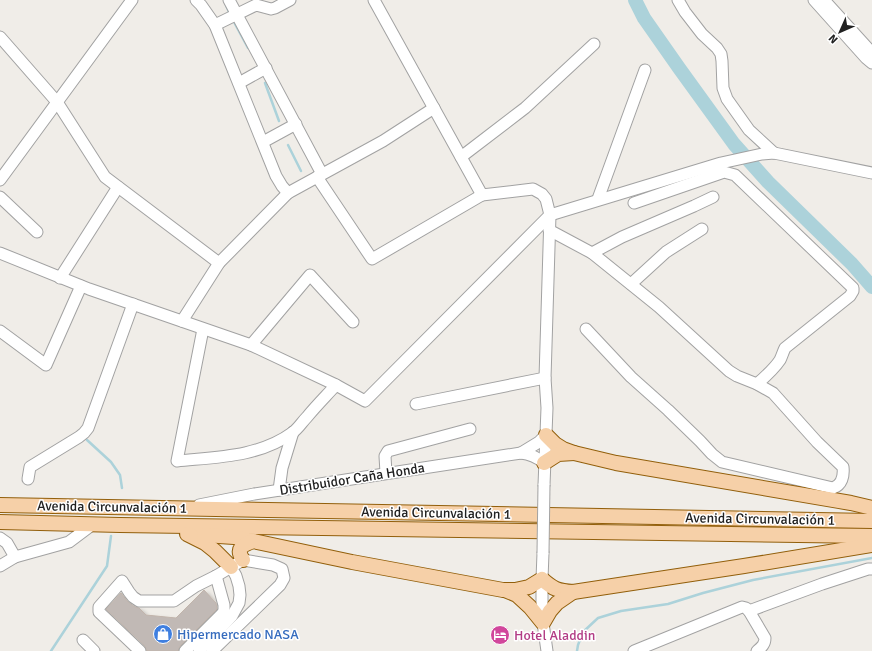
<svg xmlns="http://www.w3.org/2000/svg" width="872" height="651" viewBox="0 0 872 651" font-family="Signika,sans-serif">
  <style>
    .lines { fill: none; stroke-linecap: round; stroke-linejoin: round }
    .stream { stroke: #acd2da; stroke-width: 2.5 }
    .river { stroke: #acd2da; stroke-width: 14 }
    .building { fill: #c1b9b5; stroke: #c1b4ab; filter: url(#shadow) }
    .minor-casing { stroke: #a2a2a2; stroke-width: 13 }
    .major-casing { stroke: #925f0b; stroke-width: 16 }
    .minor { stroke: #fff; stroke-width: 11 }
    .major { stroke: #f6d0a8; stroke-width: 14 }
    .minor-bridge-casing { stroke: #a2a2a2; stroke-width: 13; stroke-linecap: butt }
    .minor-bridge { stroke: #fff; stroke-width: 11 }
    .labels { text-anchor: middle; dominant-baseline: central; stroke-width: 3; stroke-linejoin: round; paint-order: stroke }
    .street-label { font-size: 14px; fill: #212121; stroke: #fff }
    .shop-label { font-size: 14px; fill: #366cbe; stroke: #fff; text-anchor: start }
    .hotel-label { font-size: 14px; fill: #b23c85; stroke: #fff; text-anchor: start }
  </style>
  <defs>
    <filter id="shadow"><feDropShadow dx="3" dy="3" stdDeviation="2" flood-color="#0004"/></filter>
  </defs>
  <rect width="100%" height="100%" fill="#f0ede8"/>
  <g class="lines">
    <g class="stream">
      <polyline points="226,5 229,12"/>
      <polyline points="234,22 248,48"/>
      <polyline points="265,83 279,121"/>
      <polyline points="288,145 301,171"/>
      <polyline points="87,440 111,462 120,475 122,488"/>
      <polyline points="51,651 107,566 111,536"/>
      <polyline points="577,651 578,645 583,632 598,618 621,611 668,604 703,593 753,580 872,558"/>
    </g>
    <polyline class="river" points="635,0 644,18 679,68 734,144 768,182 852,264 872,287"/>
  </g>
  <polygon class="building" points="204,590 216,603 217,609 180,646 178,651 147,651 145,646 106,609 121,593 128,602 135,607 139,608 146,615 176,618"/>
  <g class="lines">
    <defs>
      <g id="minor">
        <polyline points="196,0 201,5 215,25 276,176 282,186 288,193"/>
        <polyline points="229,0 322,174"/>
        <polyline points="374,0 482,195 533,189 542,194 546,199 550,215 545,378 547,408 544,485"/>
        <polyline points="678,0 685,12 702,34 717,48 721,54 722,61 723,88 727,99 749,130 774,153"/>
        <polyline points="814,0 866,58 872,63"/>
        <polyline points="824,0 872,53"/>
        <polyline points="215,25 256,5 271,9 275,8 290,0"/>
        <polyline points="0,37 57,102 105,177 219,263"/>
        <polyline points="239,83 266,68"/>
        <polyline points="263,142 296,124"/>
        <polyline points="461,157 525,108 594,44"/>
        <polyline points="317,177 372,259 482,195"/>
        <polyline points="0,180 132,0"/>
        <polyline points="0,197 37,232"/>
        <polyline points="598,199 645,70"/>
        <path d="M634,203L724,172L735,175L853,288V291L850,296L785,348C783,352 782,356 780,360C774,369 765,377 757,384"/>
        <path d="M549,230L592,253L659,307L729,371L737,376L757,384L773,393L817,442L843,467C844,476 842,485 833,488L722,462L712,454L700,441L668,410L631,377L586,329"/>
        <polyline points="0,253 89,289 251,345 336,385 365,401 550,215 721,163 762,154 774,153 872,173"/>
        <polyline points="592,253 622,237 694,206 713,197"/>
        <polyline points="60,278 118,187"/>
        <polyline points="631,284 666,252 702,229"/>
        <polyline points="182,321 219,263 288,193 383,141 434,108"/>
        <path d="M203,329L177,461C216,457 259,457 292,433C298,429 302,422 307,417C316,406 326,396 336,385"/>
        <polyline points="0,331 46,365 81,286"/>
        <polyline points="251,345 310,275 353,322"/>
        <polyline points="416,404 545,378"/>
        <polyline points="521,453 539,442 546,435"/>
        <polyline points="386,473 385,456 388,451 470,429"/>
        <polyline points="28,479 30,467 79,437 84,433 88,428 133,304"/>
        <polyline points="279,490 282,468 293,432"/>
        <path d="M199,505L254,494L521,453C531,454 537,457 544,463"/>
        <polyline points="0,538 7,543 15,557"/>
        <polyline points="543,553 542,579 542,616 547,651"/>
        <polyline points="0,566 15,557 69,542 93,524"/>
        <polyline points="749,611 822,584 868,569 872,569"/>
        <polyline points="83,640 94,651"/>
        <polyline points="140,651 99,612 99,607 122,581 129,592 133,597 139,601 174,601 196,586 216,576 243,560 273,565 282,569 284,578 280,585 212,651"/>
        <polyline points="185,651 221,615 224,611 224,605 216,576"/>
        <polyline points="199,651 232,616 239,603 240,595 239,586 236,576 231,567"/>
        <path d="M634,651L742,607L746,608L749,611L765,638C765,644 762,647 757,651"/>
      </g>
      <g id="major">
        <polyline points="546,435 555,444 563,449 574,453 616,463 851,503 872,508"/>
        <polyline points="544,463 558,454 574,453"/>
        <polyline points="0,505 872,521"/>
        <polyline points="0,522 120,525 872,536"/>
        <polyline points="187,534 205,543 215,551 231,567"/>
        <path d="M204,535L234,537L352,562L503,590H515L529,587L542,579C553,589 558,591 573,592L744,566L872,545"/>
        <path d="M243,560C235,548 243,545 253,541"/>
        <polyline points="505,590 517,595 530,607 543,623 550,611 557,603 573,592"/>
      </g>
    </defs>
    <use href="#minor" class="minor-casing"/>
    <use href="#major" class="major-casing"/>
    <use href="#minor" class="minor"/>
    <use href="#major" class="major"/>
    <defs>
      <polyline id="minor-bridge" points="543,553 544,485"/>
    </defs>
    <use href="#minor-bridge" class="minor-bridge-casing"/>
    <use href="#minor-bridge" class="minor-bridge"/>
  </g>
  <defs>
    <symbol id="shop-disc" viewBox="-11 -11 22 22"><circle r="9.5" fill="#3f7fe0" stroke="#fff"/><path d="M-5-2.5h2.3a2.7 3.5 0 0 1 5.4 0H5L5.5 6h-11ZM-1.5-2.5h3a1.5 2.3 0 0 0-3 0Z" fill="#fff"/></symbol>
    <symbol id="hotel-disc" viewBox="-11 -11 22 22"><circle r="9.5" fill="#d1479c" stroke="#fff"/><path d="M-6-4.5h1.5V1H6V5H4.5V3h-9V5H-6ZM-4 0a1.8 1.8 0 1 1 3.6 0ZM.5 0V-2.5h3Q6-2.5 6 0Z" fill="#fff"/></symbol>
  </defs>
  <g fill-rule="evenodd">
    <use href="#shop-disc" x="152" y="623" width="22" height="22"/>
    <use href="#hotel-disc" x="489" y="624" width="22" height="22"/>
  </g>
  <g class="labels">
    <g class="street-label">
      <text transform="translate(352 479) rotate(-9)">Distribuidor Caña Honda</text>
      <text transform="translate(112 507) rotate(1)">Avenida Circunvalación 1</text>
      <text transform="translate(436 513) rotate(1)">Avenida Circunvalación 1</text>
      <text transform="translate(760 519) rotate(1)">Avenida Circunvalación 1</text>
    </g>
    <g class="shop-label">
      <text x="177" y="634">Hipermercado NASA</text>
    </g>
    <g class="hotel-label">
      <text x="514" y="635">Hotel Aladdin</text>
    </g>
  </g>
  <g transform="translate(840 32) rotate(225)" stroke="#ffffff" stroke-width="3" paint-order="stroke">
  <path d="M0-3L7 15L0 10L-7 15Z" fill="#212121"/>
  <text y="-6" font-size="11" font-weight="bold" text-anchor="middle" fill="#212121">N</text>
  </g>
</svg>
